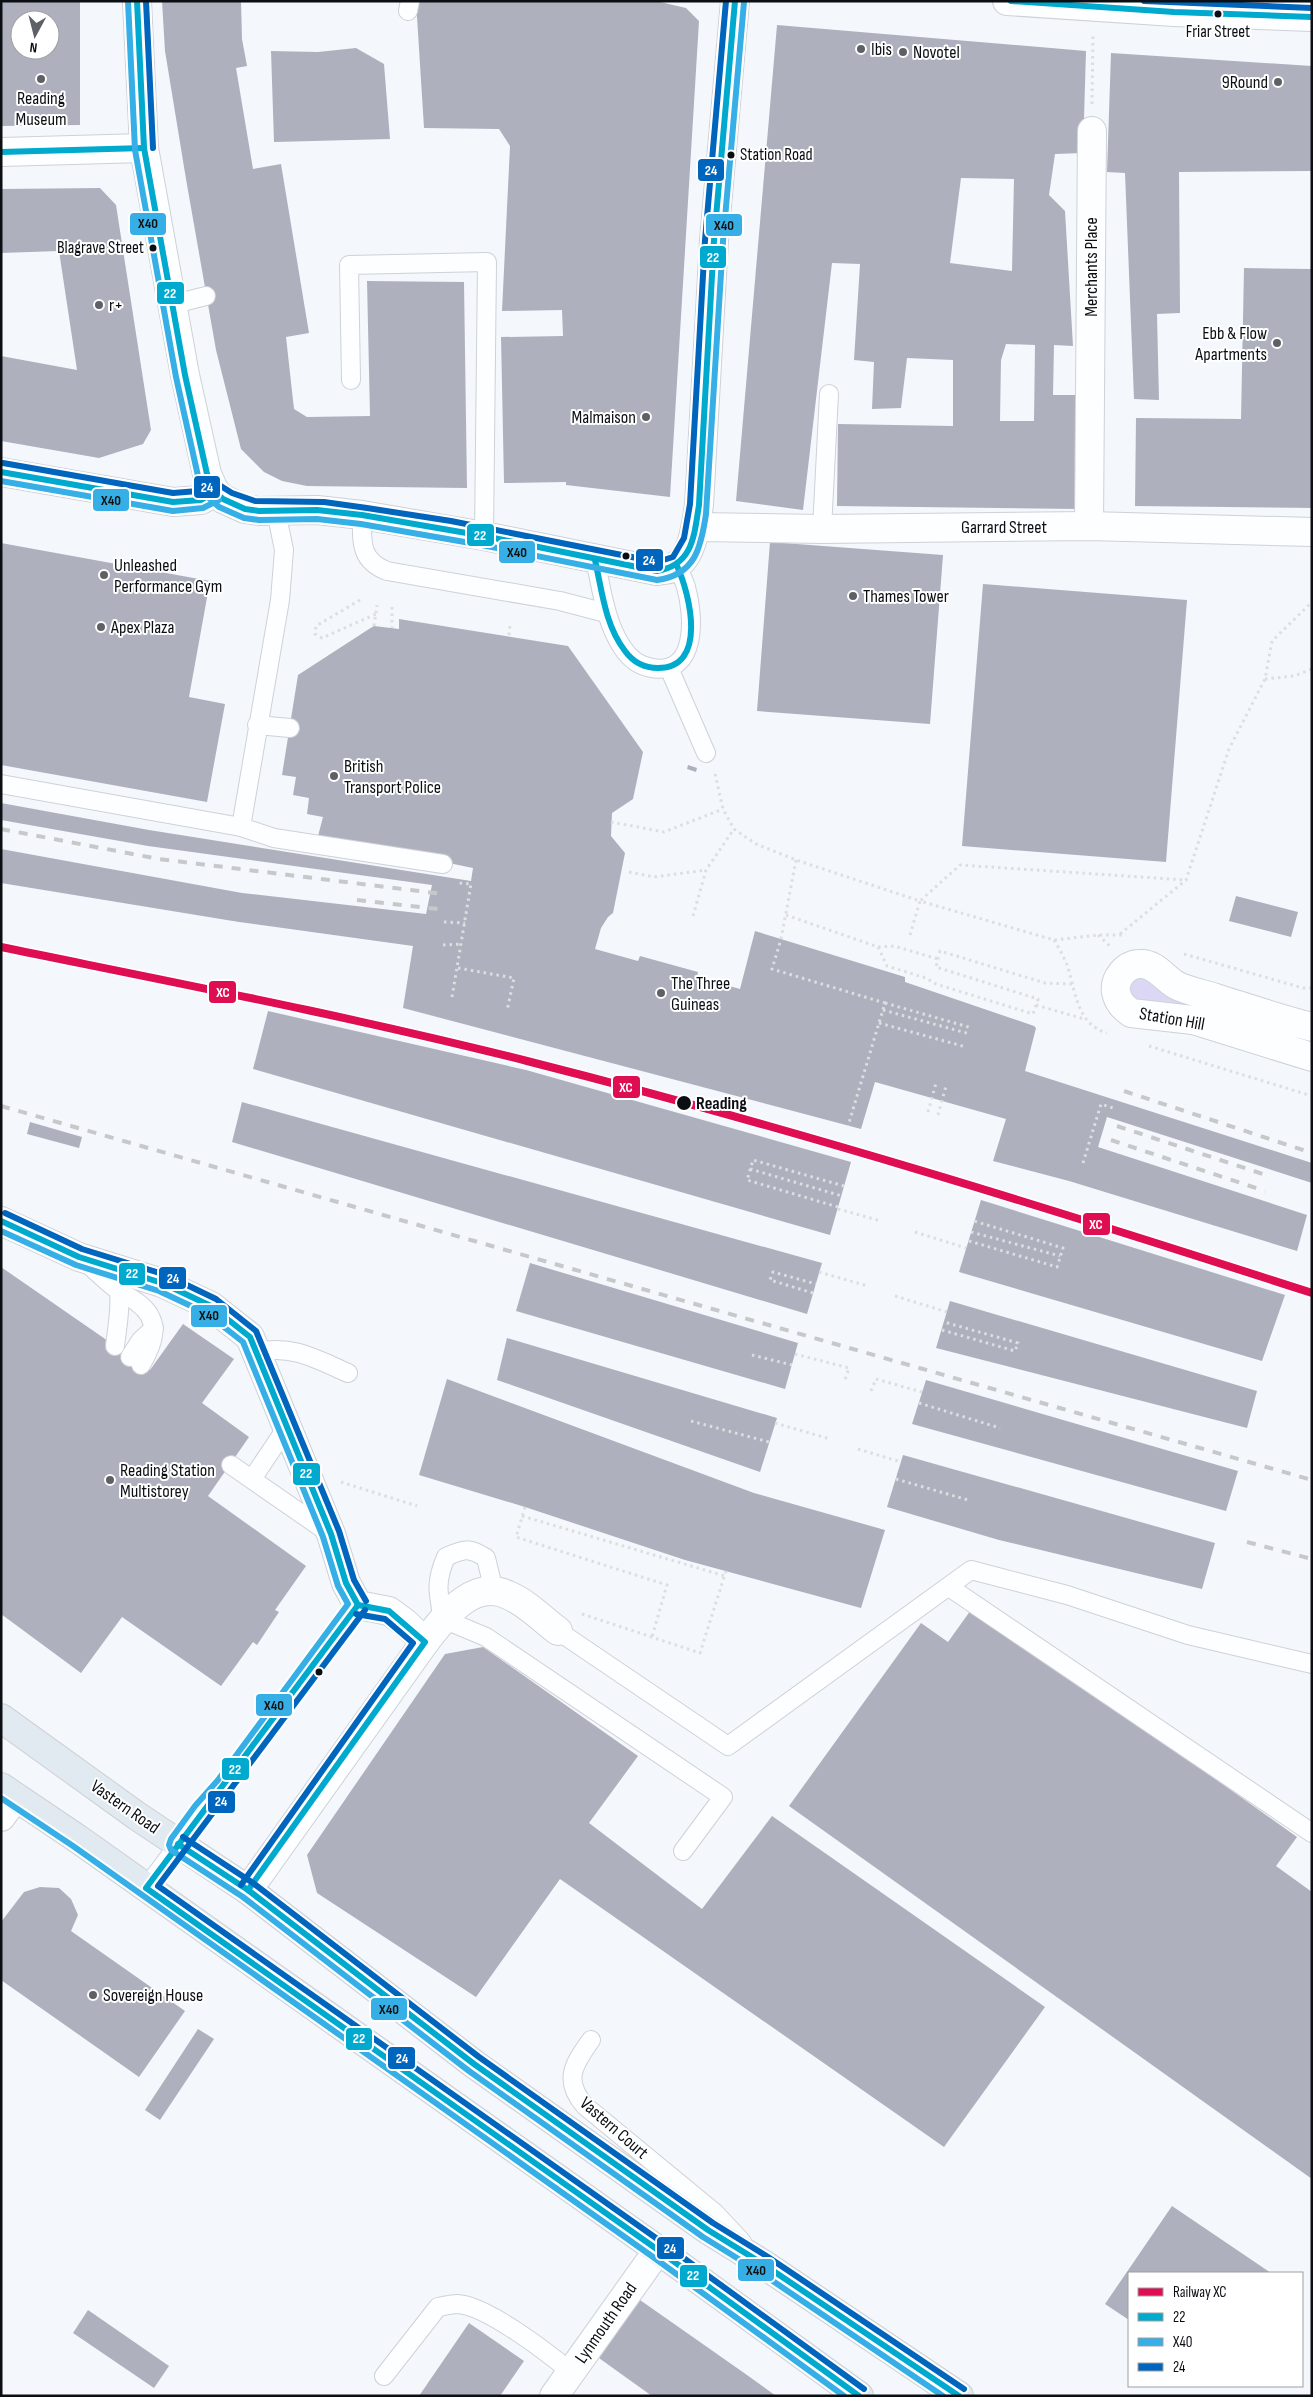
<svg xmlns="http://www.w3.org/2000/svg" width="1313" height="2397" viewBox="0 0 1313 2397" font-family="'Sofia Sans Condensed',sans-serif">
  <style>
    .green { fill: #dbd7f4 }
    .building { fill: #aeb1bd; fill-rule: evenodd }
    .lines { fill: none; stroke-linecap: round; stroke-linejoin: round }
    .lane-casing { stroke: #ced1d6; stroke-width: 20 }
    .street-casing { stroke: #ced1d6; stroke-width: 30 }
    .primary-casing { stroke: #cfd0d4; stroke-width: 30 }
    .path { stroke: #dcdedf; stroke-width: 3; stroke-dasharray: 2.5 4; stroke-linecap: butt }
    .lane { stroke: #fdfeff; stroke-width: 18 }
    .street { stroke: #fdfeff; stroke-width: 28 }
    .primary { stroke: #e0eaf0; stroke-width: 28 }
    .rail { stroke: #c7c8ca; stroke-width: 4; stroke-dasharray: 9 9; stroke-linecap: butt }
    .bus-1-casing { stroke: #fff; stroke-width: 10 }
    .bus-2-casing { stroke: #fff; stroke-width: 10 }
    .bus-3-casing { stroke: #fff; stroke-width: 10 }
    .bus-1 { stroke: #00a9ce; stroke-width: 6 }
    .bus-2 { stroke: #36afe6; stroke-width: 6 }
    .bus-3 { stroke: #0065bd; stroke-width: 6 }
    .rail-1-casing { stroke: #fff; stroke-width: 11 }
    .rail-1 { stroke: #df0d52; stroke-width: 8 }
    .bus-dot { fill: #0b0e13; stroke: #fff; stroke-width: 2 }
    .poi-dot { fill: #5d6065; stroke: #fff; stroke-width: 2 }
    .labels { text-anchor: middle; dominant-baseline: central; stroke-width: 4; stroke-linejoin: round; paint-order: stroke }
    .bus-label { font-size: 17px; fill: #0b0e13; stroke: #fff }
    .poi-label { font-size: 18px; fill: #0b0e13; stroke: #fff; text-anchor: start }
    .street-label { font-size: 18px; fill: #0b0e13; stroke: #fff }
    .stop-label { font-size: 18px; font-weight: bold; fill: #0b0e13; stroke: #fff; text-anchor: start }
    .line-badge { stroke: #fff; stroke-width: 2 }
    .badge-label { font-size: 14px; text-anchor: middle; font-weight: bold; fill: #fff }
    .pale-badge-label { font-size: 14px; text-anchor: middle; font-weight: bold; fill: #111 }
  </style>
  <rect width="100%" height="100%" fill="#f4f7fc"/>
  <polygon class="green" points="1143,976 1312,1034 1312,1047 1139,1002 1129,994 1130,981"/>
  <g class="building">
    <path d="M1,1H80V125L1,126ZM20,20H50V50H20Z"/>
    <polygon points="162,1 241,1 242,39 247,66 236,68 253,169 281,164 309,333 286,337 294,409 307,417 370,416 367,281 464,282 467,488 307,486 282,481 264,472 241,449 216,350 186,179 165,51"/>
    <polygon points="416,1 656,1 686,8 699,21 670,497 566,485 566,482 504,483 501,337 563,336 562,310 502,311 510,146 499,129 424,128"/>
    <path d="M777,25L1086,51L1083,153L1055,154L1049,195L1065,211L1073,346L1054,345L1053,395H1080L1078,509L837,506L838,424L953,426V360L907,358L901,408L872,409L874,362L854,360L860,264L832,263L803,510L736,501ZM961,178L1014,179L1012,271L950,263ZM1006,344L1035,345L1034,421H1000L1001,360Z"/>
    <polygon points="356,48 384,64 390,139 274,142 271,51 318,52"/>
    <polygon points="1111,53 1312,66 1312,171 1179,172 1180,313 1157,314 1159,400 1134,399 1125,173 1107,172"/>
    <polygon points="100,188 116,205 151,430 143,444 99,458 1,441 1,356 77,370 59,251 1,253 1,189"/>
    <polygon points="1244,268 1312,269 1312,508 1135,506 1136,418 1241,419"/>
    <polygon points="770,542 943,555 930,724 757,711"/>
    <polygon points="1,543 210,581 189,697 225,704 207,802 1,765"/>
    <polygon points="983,584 1187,600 1166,862 962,846"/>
    <polygon points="399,619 568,646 643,752 633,799 612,813 611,836 625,853 613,913 608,917 601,928 595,949 638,961 640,956 698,972 697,977 740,989 755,931 905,977 905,982 1034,1026 1036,1028 1025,1071 1312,1163 1312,1183 1107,1117 1098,1147 1307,1215 1297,1251 1069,1181 993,1161 1006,1119 875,1082 861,1129 403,1008 413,946 239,922 1,883 1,849 242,893 426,914 432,885 148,846 1,820 1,803 149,830 471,881 473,868 318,836 323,817 307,814 309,798 293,795 296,777 282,775 298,675 369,629 374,626 399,629"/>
    <polygon points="688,765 697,768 696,772 687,769"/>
    <polygon points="1236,896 1298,912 1291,937 1229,921"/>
    <polygon points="268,1011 526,1070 851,1162 830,1235 253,1069"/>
    <polygon points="242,1102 822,1263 807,1314 232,1142"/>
    <polygon points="30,1122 82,1137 79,1148 27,1134"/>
    <polygon points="981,1200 1285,1295 1262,1361 959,1272"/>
    <polygon points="530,1263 798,1343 785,1389 516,1311"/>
    <polygon points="1,1267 150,1370 183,1324 234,1359 202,1403 249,1437 208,1496 306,1566 275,1610 279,1612 257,1645 253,1642 221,1686 122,1617 81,1673 1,1614"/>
    <polygon points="950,1301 1257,1391 1247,1428 936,1348"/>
    <polygon points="507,1338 777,1418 760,1472 497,1380"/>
    <polygon points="447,1379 754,1493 885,1530 861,1608 685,1560 525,1507 419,1475"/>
    <polygon points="926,1380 1238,1471 1226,1511 912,1424"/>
    <polygon points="903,1455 1215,1543 1202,1589 999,1540 887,1507"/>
    <polygon points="973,1607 1297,1837 1276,1866 1312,1892 1312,2179 789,1806 921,1623 948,1642"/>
    <polygon points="483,1647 638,1756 589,1823 702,1909 772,1816 1045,2007 944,2147 560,1879 476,1997 317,1893 307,1855 445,1654"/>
    <polygon points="40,1887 59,1888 71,1899 78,1915 71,1931 185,2011 139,2077 1,1980 1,1922 24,1892"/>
    <polygon points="198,2029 214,2039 160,2120 145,2110"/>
    <polygon points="1172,2206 1271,2273 1129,2273 1129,2320 1105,2304"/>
    <polygon points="640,2300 747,2375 776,2396 652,2396 617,2371 599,2358"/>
    <polygon points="88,2310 169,2366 154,2388 73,2333"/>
    <polygon points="469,2323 524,2361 500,2396 419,2396"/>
  </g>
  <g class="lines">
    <defs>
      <g id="lane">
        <polyline points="408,11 410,1"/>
        <polyline points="174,304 206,296"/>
        <polyline points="351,380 349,265 487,262 484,536"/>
        <path d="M362,515C362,541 359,560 387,571L560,601L606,613"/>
        <polyline points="822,529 829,394"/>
        <path d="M595,560C602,590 605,621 622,647C629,658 639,666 652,668C698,676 694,615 686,587C684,580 680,573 677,566"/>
        <polyline points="669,668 706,753"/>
        <polyline points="257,725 290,728"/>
        <polyline points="1,784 241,827 274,838 443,864"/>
        <polyline points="241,827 280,600 284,550 276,511"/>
        <path d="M89,1265C99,1274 108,1283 119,1291C125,1295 132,1298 138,1303C162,1321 154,1343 141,1365"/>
        <path d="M115,1346C117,1328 121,1310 119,1291"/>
        <path d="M258,1352C292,1344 318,1360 348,1373"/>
        <polyline points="130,1357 141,1340 154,1328"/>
        <polyline points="231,1465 329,1533"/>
        <polyline points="252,1479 287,1427"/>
        <polyline points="949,1587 1312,1833"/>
        <path d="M494,1591L486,1558C469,1547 463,1549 446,1557C435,1582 438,1593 443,1619L486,1637L723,1797L683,1851"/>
        <polyline points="558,1631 728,1746 971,1570 1067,1595 1188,1635 1312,1664"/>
        <polyline points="146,1888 358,1605"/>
        <path d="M591,2040C573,2065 563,2081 585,2106L715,2213L742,2242"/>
        <path d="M384,2376L438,2307C444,2306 451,2304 457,2304C486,2305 548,2353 571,2372"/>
      </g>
      <g id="street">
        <path d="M137,1L144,148L185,375L207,474L215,492L223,499L245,509L259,511L317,510L362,515L484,536L657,571C662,570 668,570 672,568C693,559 696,524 699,505L714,240L735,1"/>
        <polyline points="1007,1 1174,12 1312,17"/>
        <polyline points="1,152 144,148"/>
        <polyline points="1,472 173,502 201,500 215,492"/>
        <polyline points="1089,526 1092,131"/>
        <polyline points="696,527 822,529 1089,526 1312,532"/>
        <path d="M1312,1027C1279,1019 1248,1008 1216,998C1204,994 1187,991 1176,985C1164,978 1155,963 1140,964C1126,964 1114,978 1116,992C1118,1002 1123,1007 1131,1013L1193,1020L1312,1057"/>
        <polyline points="1,1221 79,1257 162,1283 211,1306 250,1337 331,1534 346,1583 358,1605 389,1611 404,1622 425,1642"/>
        <polyline points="1,1817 15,1798"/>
        <path d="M248,1890L425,1642C444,1618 472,1578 508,1595C527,1603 542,1619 558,1631"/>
        <polyline points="554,2396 658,2250"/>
      </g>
      <g id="primary">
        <polyline points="1,1718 137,1816 248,1890 474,2064 708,2230 763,2264 959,2396"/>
        <polyline points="1,1787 78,1839 658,2250 859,2396"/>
      </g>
    </defs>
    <use href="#lane" class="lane-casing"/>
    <use href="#street" class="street-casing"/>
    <use href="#primary" class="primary-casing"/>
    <g class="path">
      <polyline points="1092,104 1093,35"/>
      <polyline points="360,600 316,626 315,634 322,638 376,614"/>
      <polyline points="392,607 392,628"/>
      <polyline points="374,626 377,605"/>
      <polyline points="509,635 510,625"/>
      <polyline points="1265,679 1294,676 1312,669"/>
      <polyline points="715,774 723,809 734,829 756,844 796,860 920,901 960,865 1186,880"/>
      <polyline points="611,822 664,832 723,809"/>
      <polyline points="796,860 781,939 772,969 885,1003 848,1126"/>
      <polyline points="629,872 654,877 706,870"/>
      <polyline points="786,915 878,947 894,946 938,959"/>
      <polyline points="693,916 706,870 734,829"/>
      <polyline points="444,922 465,923"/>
      <polyline points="1120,934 1186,880 1229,749 1265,679 1272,641 1312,602"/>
      <polyline points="910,935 920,901 1054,940 1098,935 1126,935"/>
      <polyline points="1098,935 1110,946"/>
      <path d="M1054,940C1059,948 1064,957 1067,965C1076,991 1076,1024 1107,1033"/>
      <polyline points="443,945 462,944"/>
      <polyline points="878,947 887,966 926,978 936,984 1033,1014 1038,999 936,967 940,951 1045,983 1073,984"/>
      <polyline points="1184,954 1303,988 1312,988"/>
      <polyline points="458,968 514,978 507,1011"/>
      <polyline points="452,997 471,884 458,883"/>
      <polyline points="885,1003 972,1028"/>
      <polyline points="1036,1005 1084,1019"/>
      <polyline points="883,1010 970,1034"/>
      <polyline points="879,1023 966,1047"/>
      <polyline points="1149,1046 1312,1096"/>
      <polyline points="928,1112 936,1083"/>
      <polyline points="938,1115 946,1086"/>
      <polyline points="1083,1163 1101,1104 1116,1109"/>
      <polyline points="750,1169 842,1196"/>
      <polyline points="838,1207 747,1180 753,1160 844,1186"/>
      <polyline points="838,1209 881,1221"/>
      <polyline points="915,1232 966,1248"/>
      <polyline points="971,1232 1060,1256"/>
      <polyline points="969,1241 1057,1267 1063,1248 974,1221"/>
      <polyline points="819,1272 868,1286"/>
      <polyline points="813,1293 770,1280 773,1272 816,1284"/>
      <polyline points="895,1296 947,1312"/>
      <polyline points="942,1330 1015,1351 1018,1343 944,1322"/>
      <polyline points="795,1354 849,1368 844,1383"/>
      <polyline points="752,1355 792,1365"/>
      <polyline points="871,1391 876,1379 922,1392"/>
      <polyline points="919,1403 1000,1428"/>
      <polyline points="691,1421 769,1442"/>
      <polyline points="775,1423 830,1439"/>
      <polyline points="858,1449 901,1462"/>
      <polyline points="896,1479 968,1500"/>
      <polyline points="341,1482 417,1506"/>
      <polyline points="525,1507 516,1537 667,1585 652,1637"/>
      <polyline points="522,1516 725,1576"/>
      <polyline points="582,1614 700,1653 726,1571"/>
    </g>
    <use href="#lane" class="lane"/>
    <use href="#street" class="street"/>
    <use href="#primary" class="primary"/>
    <g class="rail">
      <polyline points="1,829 159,859 443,894"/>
      <polyline points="357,900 438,909"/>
      <polyline points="1124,1091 1312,1153"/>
      <polyline points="1,1106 1312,1480"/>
      <polyline points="1117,1126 1269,1176"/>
      <polyline points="1111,1140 1265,1191"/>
      <polyline points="1247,1542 1312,1559"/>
    </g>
    <defs>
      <g id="bus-1">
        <path d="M137,1L144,148L185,375L207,474L215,492L223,499L245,509L259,511L317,510L362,515L484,536L657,571C693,565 694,536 699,505L714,240L735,1"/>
        <polyline points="1011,1 1174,12 1312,17"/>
        <polyline points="1,152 144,148"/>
        <polyline points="1,472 173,502 201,500 215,492"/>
        <path d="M595,560C602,591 605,625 625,651C633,662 644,668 658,668C708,668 690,594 677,566"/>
        <polyline points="1,1221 79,1257 162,1283 211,1306 250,1337 331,1534 346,1583 358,1605"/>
        <polyline points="358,1605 146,1888 658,2250 859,2396"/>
        <polyline points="178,1844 248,1890 474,2064 708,2230 763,2264 959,2396"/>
        <polyline points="248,1890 425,1642 389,1611 358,1605"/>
      </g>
      <g id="bus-2">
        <path d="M128,1L135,150L176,377L198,476L209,498L219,507L244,518L259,520L317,519L361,524L482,545L657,580C695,575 701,548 706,514L723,241L744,2"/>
        <polyline points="1,481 173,511 203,508 219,500"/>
        <polyline points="1,1231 76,1265 159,1291 206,1313 243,1342 323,1537 338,1586 348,1604 218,1780 195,1806 171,1839 169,1845 171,1850 243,1897 469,2071 703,2237 758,2271 943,2396"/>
        <polyline points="1,1798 73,1846 653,2257 844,2396"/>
      </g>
      <g id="bus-3">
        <polyline points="146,1 153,148"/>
        <polyline points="1144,1 1312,8"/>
        <polyline points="3,463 173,493 198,491 216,483 232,493 255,501 324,502 367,508 451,521 657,562 673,557 684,538 690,504 705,240 726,1"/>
        <polyline points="5,1213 82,1249 166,1275 216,1299 256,1331 339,1531 354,1580 366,1601"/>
        <polyline points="365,1610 158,1886 663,2243 864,2389"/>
        <polyline points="183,1837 253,1883 479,2057 713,2223 768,2257 964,2389"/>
        <polyline points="241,1885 413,1643 385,1619 356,1614"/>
      </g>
    </defs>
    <use href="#bus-1" class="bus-1-casing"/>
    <use href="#bus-2" class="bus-2-casing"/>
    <use href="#bus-3" class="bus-3-casing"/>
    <use href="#bus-1" class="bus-1"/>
    <use href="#bus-2" class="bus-2"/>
    <use href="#bus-3" class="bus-3"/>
    <defs>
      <path id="rail-1" d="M1,947C177,983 353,1017 527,1061C792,1128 1052,1209 1312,1293"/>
    </defs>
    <use href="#rail-1" class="rail-1-casing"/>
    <use href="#rail-1" class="rail-1"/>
  </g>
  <g class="bus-dot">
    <circle cx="1218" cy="14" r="4.5"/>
    <circle cx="731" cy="155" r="4.5"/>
    <circle cx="153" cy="248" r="4.5"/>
    <circle cx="626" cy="556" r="4.5"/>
    <circle cx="684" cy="1103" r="8"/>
    <circle cx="319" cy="1672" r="4.5"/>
  </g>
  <g class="poi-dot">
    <circle cx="861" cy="49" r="5"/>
    <circle cx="903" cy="52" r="5"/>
    <circle cx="41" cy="79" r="5"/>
    <circle cx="1278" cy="82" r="5"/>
    <circle cx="99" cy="305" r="5"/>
    <circle cx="1277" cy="343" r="5"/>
    <circle cx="646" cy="417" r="5"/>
    <circle cx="104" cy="575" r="5"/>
    <circle cx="853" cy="596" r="5"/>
    <circle cx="101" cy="627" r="5"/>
    <circle cx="334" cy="776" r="5"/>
    <circle cx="661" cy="993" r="5"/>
    <circle cx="110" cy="1480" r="5"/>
    <circle cx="93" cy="1995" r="5"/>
  </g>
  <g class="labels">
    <g class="bus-label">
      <text x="1218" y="32">Friar Street</text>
      <text x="740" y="155" text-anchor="start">Station Road</text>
      <text x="144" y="248" text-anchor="end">Blagrave Street</text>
    </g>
    <g class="poi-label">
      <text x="871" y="49">Ibis</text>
      <text x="913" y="52">Novotel</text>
      <text x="1268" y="82" text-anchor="end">9Round</text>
      <text x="41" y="98" text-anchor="middle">Reading<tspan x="41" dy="21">Museum</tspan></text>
      <text x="109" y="305">r+</text>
      <text x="1267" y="333" text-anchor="end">Ebb &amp; Flow<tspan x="1267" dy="21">Apartments</tspan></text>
      <text x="636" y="417" text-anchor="end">Malmaison</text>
      <text x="114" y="565">Unleashed<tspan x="114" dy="21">Performance Gym</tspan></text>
      <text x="863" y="596">Thames Tower</text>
      <text x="111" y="627">Apex Plaza</text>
      <text x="344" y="766">British<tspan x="344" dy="21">Transport Police</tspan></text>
      <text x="671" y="983">The Three<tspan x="671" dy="21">Guineas</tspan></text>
      <text x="120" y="1470">Reading Station<tspan x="120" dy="21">Multistorey</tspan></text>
      <text x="103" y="1995">Sovereign House</text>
    </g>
    <g class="street-label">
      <text transform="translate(1091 267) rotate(-90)">Merchants Place</text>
      <text x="1004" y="527">Garrard Street</text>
      <text transform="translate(1172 1019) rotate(10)">Station Hill</text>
      <text transform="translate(125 1807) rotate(35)">Vastern Road</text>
      <text transform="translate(614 2128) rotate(41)">Vastern Court</text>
      <text transform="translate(606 2323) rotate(-55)">Lynmouth Road</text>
    </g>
    <g class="stop-label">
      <text x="696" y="1103">Reading</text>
    </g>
  </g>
  <g class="line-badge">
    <rect x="697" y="158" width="28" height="24" rx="5" fill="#0065bd"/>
    <rect x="129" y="212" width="38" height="24" rx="5" fill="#36afe6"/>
    <rect x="705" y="213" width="38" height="24" rx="5" fill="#36afe6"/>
    <rect x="699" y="245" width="28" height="24" rx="5" fill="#00a9ce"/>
    <rect x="156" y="281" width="29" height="24" rx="5" fill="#00a9ce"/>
    <rect x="193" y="475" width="28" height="24" rx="5" fill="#0065bd"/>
    <rect x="92" y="488" width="38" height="24" rx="5" fill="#36afe6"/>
    <rect x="466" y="523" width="29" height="24" rx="5" fill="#00a9ce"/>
    <rect x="498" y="540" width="38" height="24" rx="5" fill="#36afe6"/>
    <rect x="635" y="548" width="29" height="24" rx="5" fill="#0065bd"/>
    <rect x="208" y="980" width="29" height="24" rx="5" fill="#df0d52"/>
    <rect x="612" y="1075" width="29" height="24" rx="5" fill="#df0d52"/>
    <rect x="1082" y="1212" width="29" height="24" rx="5" fill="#df0d52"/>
    <rect x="118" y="1262" width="28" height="24" rx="5" fill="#00a9ce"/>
    <rect x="158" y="1266" width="29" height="24" rx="5" fill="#0065bd"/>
    <rect x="190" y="1304" width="38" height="24" rx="5" fill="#36afe6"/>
    <rect x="292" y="1462" width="29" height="24" rx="5" fill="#00a9ce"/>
    <rect x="255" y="1693" width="38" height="24" rx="5" fill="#36afe6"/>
    <rect x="221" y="1757" width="29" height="24" rx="5" fill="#00a9ce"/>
    <rect x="207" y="1790" width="29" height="24" rx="5" fill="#0065bd"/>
    <rect x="370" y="1997" width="38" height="24" rx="5" fill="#36afe6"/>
    <rect x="345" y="2027" width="28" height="24" rx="5" fill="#00a9ce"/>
    <rect x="387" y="2046" width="29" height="24" rx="5" fill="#0065bd"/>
    <rect x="656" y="2236" width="29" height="24" rx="5" fill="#0065bd"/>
    <rect x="737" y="2258" width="38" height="24" rx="5" fill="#36afe6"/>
    <rect x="679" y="2264" width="29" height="24" rx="5" fill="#00a9ce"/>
  </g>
  <g class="badge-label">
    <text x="711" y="175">24</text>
    <text x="713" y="262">22</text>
    <text x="170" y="298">22</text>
    <text x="207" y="492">24</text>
    <text x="480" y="540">22</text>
    <text x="649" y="565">24</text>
    <text x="223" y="997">XC</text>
    <text x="626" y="1092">XC</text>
    <text x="1096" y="1229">XC</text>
    <text x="132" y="1278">22</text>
    <text x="173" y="1283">24</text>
    <text x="306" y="1478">22</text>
    <text x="235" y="1774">22</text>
    <text x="221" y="1806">24</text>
    <text x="359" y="2043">22</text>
    <text x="402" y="2063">24</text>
    <text x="670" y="2253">24</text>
    <text x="693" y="2280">22</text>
  </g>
  <g class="pale-badge-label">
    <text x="148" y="228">X40</text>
    <text x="724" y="230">X40</text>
    <text x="111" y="505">X40</text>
    <text x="517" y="557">X40</text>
    <text x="209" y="1320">X40</text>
    <text x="274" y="1710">X40</text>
    <text x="389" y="2014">X40</text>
    <text x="756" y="2275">X40</text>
  </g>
  <rect width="1313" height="2397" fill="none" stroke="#0b0e13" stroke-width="5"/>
  <rect x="1128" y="2272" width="175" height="115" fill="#ffffff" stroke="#9d9fa1"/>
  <rect x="1138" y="2288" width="25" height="8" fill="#df0d52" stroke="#9d9fa1"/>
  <text x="1173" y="2297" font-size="15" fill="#0b0e13">Railway XC</text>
  <rect x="1138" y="2313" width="25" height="8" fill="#00a9ce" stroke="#9d9fa1"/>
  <text x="1173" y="2322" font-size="15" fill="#0b0e13">22</text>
  <rect x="1138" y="2338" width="25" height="8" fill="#36afe6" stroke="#9d9fa1"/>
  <text x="1173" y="2347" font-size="15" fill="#0b0e13">X40</text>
  <rect x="1138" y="2363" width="25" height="8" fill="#0065bd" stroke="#9d9fa1"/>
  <text x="1173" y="2372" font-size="15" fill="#0b0e13">24</text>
  <g transform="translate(35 35) rotate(187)"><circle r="24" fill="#ffffff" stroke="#9d9fa1"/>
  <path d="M0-4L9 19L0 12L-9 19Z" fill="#5d6065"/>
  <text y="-8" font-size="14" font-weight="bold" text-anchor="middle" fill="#0b0e13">N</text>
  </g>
</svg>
